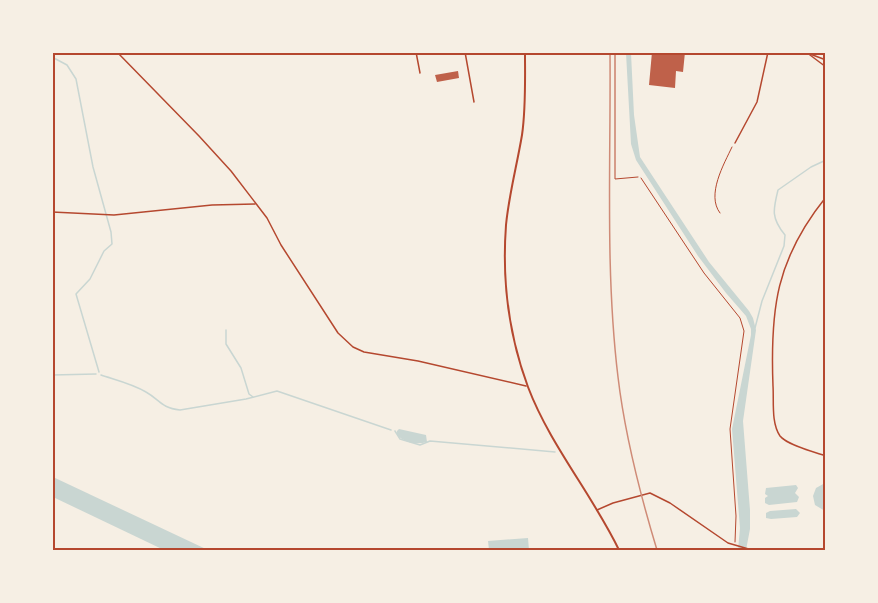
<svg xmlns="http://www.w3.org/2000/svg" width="878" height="603" viewBox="0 0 878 603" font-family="'Roboto Serif',serif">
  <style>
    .water { fill: #c9d6d2 }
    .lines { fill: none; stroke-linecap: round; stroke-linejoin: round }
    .stream { stroke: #c9d6d2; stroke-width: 1.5 }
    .building { fill: #bf614a }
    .path { stroke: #b5482f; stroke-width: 1 }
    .service { stroke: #b5482f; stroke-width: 1 }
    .minor { stroke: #b5482f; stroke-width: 1.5 }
    .secondary { stroke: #b5482f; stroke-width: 2 }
    .rail { stroke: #cf8b77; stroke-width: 1.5 }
    .neatline { fill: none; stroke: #b5482f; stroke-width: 2 }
  </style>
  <rect width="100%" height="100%" fill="#f6efe4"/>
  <g class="water">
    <polygon points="626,53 631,53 634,115 640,157 709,262 749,311 753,318 756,330 743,421 750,510 750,529 746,550 738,550 740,528 732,429 751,335 751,329 746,316 726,293 698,256 636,160 631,144"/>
    <path d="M399,429L426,435L427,442C417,445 405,443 397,435V431Z"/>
    <polygon points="53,477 208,550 164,550 53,497"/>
    <polygon points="825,483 826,483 825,511 815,505 813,496 816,488"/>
    <polygon points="796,485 798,488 795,493 799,497 797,502 769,505 765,503 765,498 768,496 765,494 766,488"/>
    <polygon points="796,509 800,513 797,517 771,519 766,518 766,513 770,511"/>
    <polygon points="528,538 529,550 489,550 488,541"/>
  </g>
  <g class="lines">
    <g class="stream">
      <polyline points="52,57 67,65 76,79 93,167 111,232 112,244 104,251 90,279 76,294 99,372"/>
      <path d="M755,328L762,301L784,246L785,235C771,218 773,210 778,190L811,167L826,160"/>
      <polyline points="226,330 226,344 241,368 249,394 253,397"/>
      <polyline points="52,375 96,374"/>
      <path d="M101,375C116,380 133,384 146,392C160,400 161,408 180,410L246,399L277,391L391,430"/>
      <polyline points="395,431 400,439 420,445 430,441 555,452"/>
    </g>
  </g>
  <g class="building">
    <polygon points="652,52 685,52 683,72 676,71 675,88 649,85"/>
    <polygon points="458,71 459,78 437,82 435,75"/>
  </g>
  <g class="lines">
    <g class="path">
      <polyline points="641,178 704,273 740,318 744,331 730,429 736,516 735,542"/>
      <path d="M720,213C706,195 724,164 732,147"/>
      <polyline points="721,550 733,549"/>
    </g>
    <polyline class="service" points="615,52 615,179 638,177"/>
    <g class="minor">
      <polyline points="117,52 199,136 231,171 267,218 281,245 338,333 353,347 364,352 418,361 526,386"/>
      <polyline points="416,52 420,73"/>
      <polyline points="465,52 474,102"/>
      <polyline points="806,52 826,67"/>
      <polyline points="810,54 826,60"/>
      <polyline points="735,143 757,102 768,52"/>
      <path d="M826,197C776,259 770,309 773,386C774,401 771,423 780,436C787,445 814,452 826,456"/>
      <polyline points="52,212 114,215 212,205 255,204"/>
      <polyline points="597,510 613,503 650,493 670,503 728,543 752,550"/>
    </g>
    <path class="secondary" d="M525,52C525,80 526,108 522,135C517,165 509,194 506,225C502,279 509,336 528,387C550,445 592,494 619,550"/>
    <path class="rail" d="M610,52C611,160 605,270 618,377C625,436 640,494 657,550"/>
  </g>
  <rect width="878" height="603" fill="none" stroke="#f6efe4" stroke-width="108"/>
  <rect x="54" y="54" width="770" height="495" class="neatline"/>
</svg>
